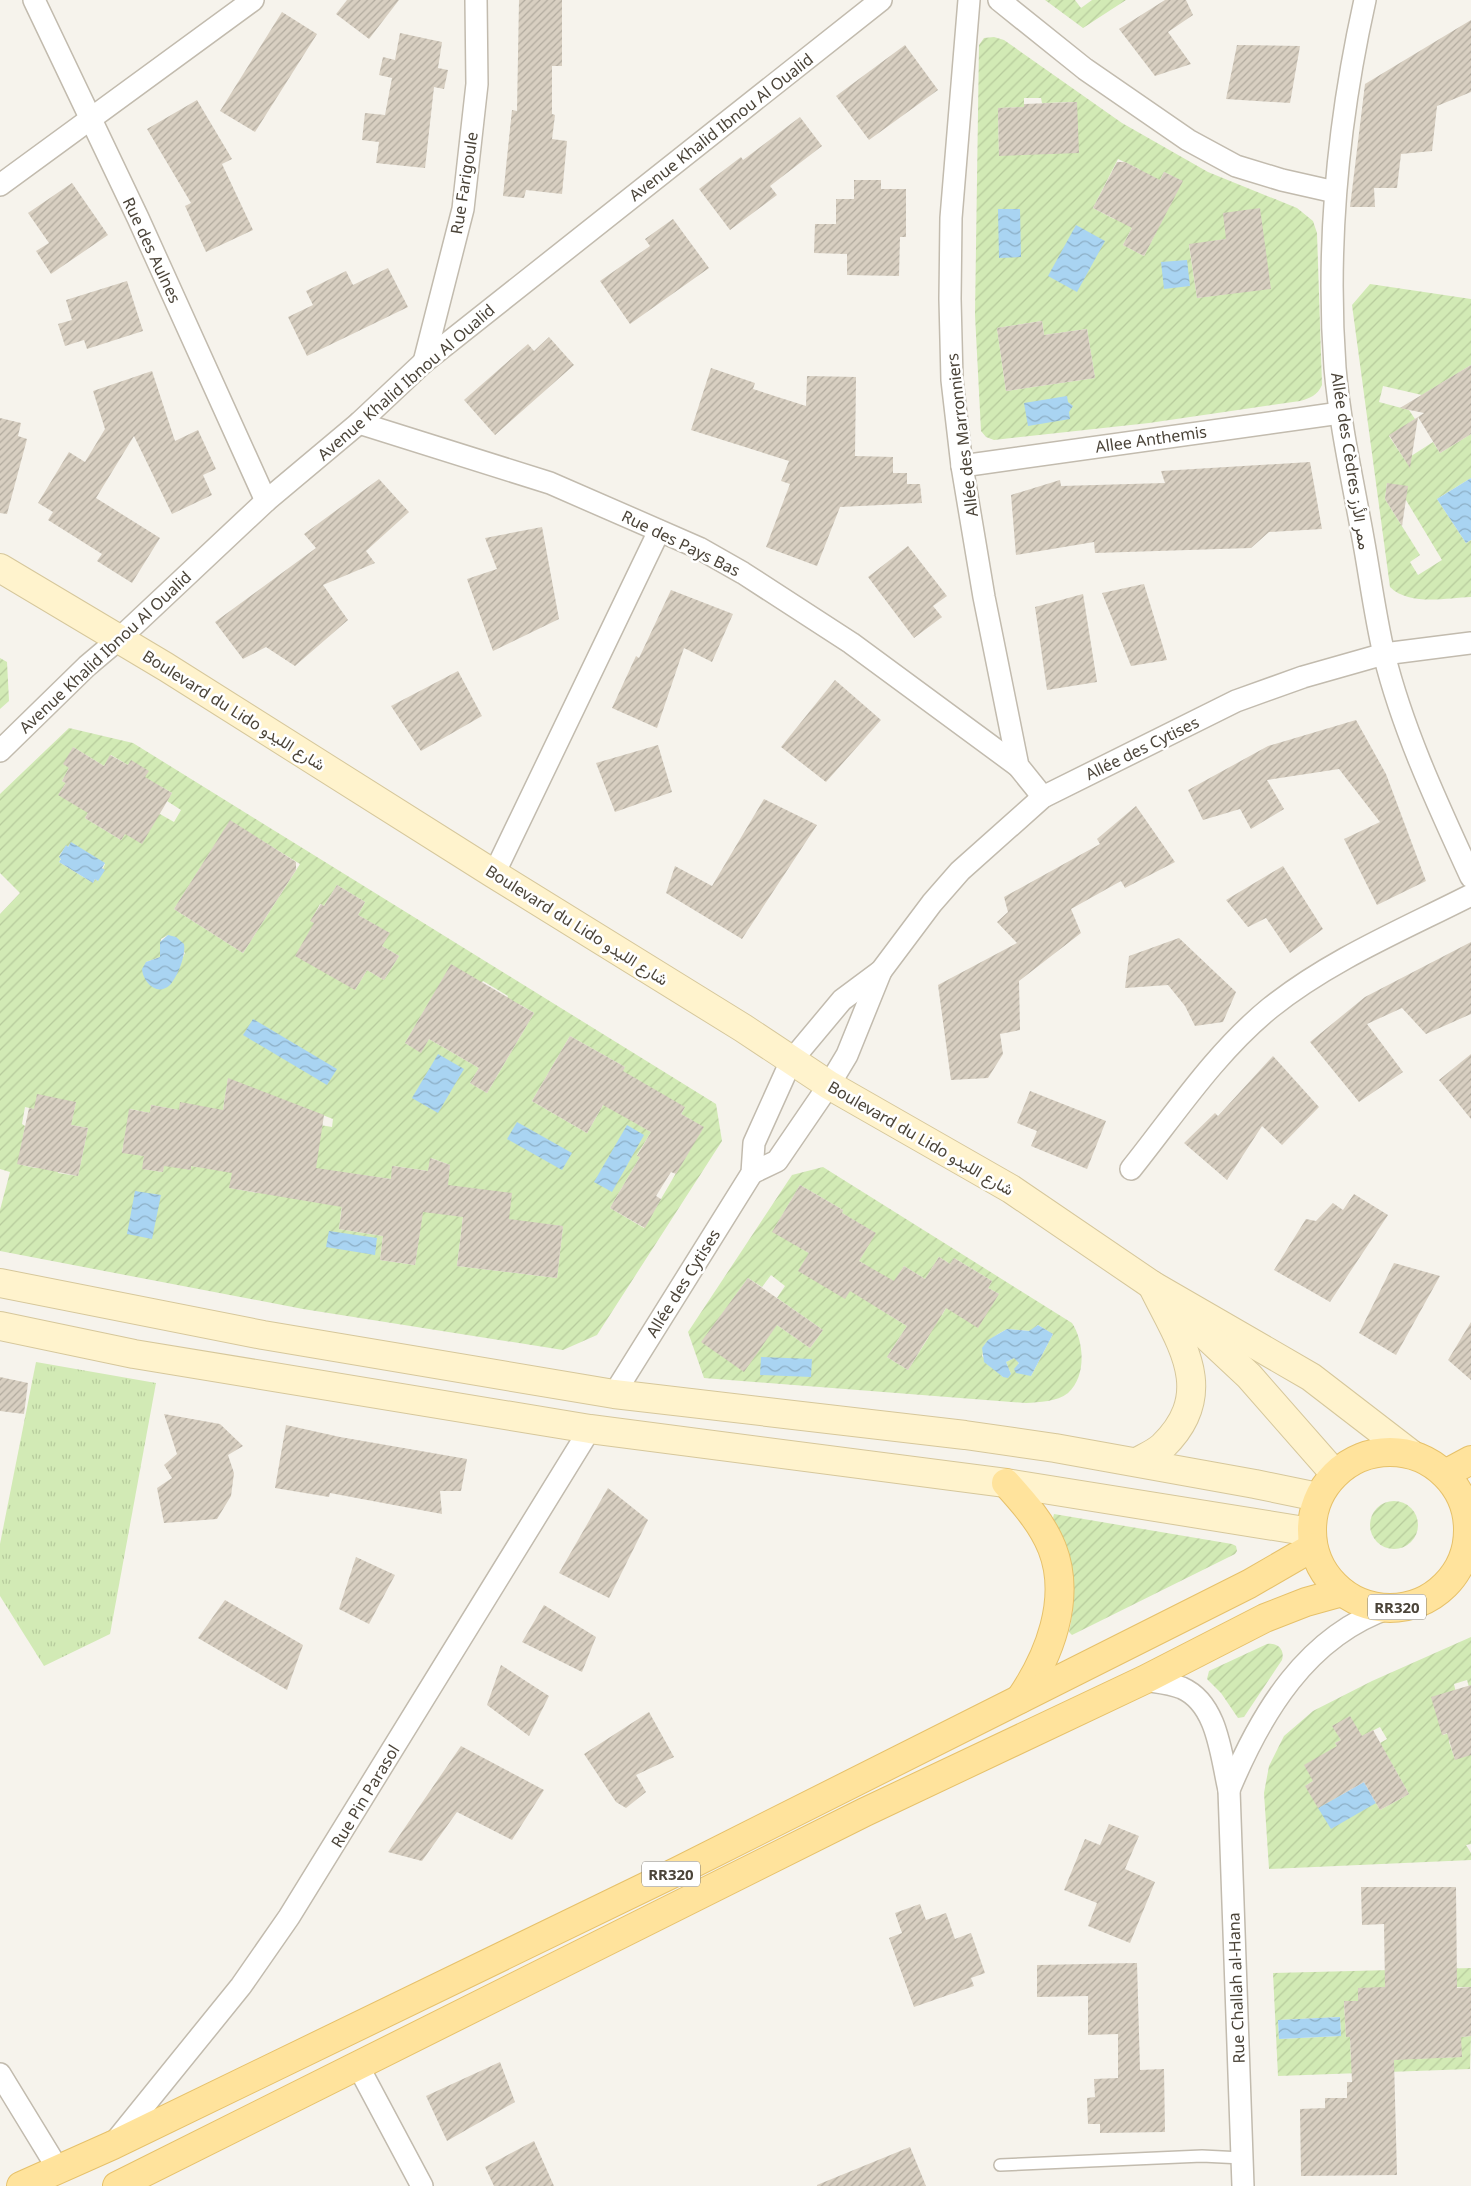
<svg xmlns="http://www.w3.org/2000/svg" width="1471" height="2186" viewBox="0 0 1471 2186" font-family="'Noto Sans',Vazirmatn,sans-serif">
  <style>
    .grass { fill: url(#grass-tufts) }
    .garden { fill: url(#garden-furrows); fill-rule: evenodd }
    .water { fill: url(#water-waves) }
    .building { fill: url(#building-hatch) }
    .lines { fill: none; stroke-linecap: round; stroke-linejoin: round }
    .lane-casing { stroke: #c2bbae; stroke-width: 14 }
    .street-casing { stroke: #c2bbae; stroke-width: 24 }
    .secondary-casing { stroke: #d6c79b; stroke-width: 30 }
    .primary-casing { stroke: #e6c16a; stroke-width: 30 }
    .lane { stroke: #fff; stroke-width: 11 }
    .street { stroke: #fff; stroke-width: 21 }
    .secondary { stroke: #fff3cd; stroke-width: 28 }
    .primary { stroke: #ffe39c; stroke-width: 28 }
    .labels { text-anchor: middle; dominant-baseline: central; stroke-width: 5; stroke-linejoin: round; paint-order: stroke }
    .shield { fill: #fff; stroke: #817c74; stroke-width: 1 }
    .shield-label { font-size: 15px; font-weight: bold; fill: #4b4439 }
    .street-label { font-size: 16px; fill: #4b4439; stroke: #fff }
  </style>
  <defs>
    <pattern id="grass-tufts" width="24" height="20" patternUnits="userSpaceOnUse" patternTransform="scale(1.25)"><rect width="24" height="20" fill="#d2eab5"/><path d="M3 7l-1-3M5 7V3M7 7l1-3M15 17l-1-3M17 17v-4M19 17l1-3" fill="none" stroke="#b6ca9c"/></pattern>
    <pattern id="garden-furrows" width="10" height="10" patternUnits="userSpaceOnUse" patternTransform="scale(1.25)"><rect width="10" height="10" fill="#d2eab5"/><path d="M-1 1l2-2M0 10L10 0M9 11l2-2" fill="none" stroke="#b6ca9c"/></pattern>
    <pattern id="water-waves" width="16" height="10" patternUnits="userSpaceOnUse" patternTransform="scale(1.25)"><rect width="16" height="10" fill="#a9d4f2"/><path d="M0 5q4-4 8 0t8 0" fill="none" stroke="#8caec5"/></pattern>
    <pattern id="building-hatch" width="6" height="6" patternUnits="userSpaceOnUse" patternTransform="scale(1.25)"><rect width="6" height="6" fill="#d8cfc1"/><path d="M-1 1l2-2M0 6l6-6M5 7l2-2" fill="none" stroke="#b1aa9e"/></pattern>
  </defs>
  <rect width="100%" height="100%" fill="#f6f3ec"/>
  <polygon class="grass" points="36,1362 156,1383 110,1634 44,1666 0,1596 0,1544"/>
  <g class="garden">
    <polygon points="1045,0 1075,0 1081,8 1092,0 1126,0 1083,28"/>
    <path d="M994,37L1004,40L1122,123L1208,172L1297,208L1313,221L1317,233L1322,385C1317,396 1310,398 1300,401L1149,423L994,440L986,437L981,431L975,315L979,45L984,38ZM1024,98H1041L1042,103L1077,102L999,156L998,108L1024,107ZM1118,159L1139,169L1155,190L1164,172L1182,181L1144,256L1123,245L1136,220L1118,211L1114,219L1093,208ZM1226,239L1270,288L1197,298L1189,245ZM1042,321L1044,335L1087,329L1095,378L1006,391L997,328Z"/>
    <path d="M1370,284L1471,299V365L1422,395L1383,386L1379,402L1409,410L1415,419L1389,436L1405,460L1433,442L1440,453L1471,434V478L1437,499L1466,543L1471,540V597C1446,598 1409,606 1390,587L1352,305ZM1387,483L1406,500L1442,560L1418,575L1410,562L1420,555L1385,499Z"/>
    <polygon points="0,658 7,662 9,701 0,709"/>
    <path d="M69,728L133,743L716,1104L722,1141L597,1335L563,1350L303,1309L0,1251V1210L10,1172L0,1169V914L20,893L0,873V794ZM73,747L104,766L111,755L128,765L131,761L143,781L160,791L162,787L172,793L167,801L181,810L174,822L160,814L125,834L121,840L85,818L90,809L59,794L66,783L62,781L69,768ZM230,821L300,864L243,953L174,909ZM71,843L105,864L98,881L95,879L93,883L59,862L61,858L59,856L66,846L68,847ZM337,885L365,902L358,915L389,933L382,946L399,956L384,980L367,970L355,990L314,923L311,921L320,904L324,906ZM168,935L185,953L170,984L146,962L160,957L161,939ZM451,965L479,986L483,981L508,996L505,1001L521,1005L534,1013L487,1093L470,1083L479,1068L429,1039L421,1052L405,1043ZM570,1036L625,1067L587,1133L532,1101ZM228,1079L333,1119L332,1127L223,1109ZM76,1102L72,1119L64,1118L60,1123L88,1128L78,1176L58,1173V1168H35L18,1164L25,1126L22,1124L25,1107L34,1109ZM151,1105L179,1110L199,1167L191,1166L190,1170L164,1161L163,1172L143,1169L144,1156L122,1152L130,1109L150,1113ZM685,1107L681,1114L703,1127L644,1228L610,1208L640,1157L637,1155L651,1132L634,1122ZM237,1141L257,1193L230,1188ZM431,1158L450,1165L445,1205L424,1201L415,1265L380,1260L383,1236L339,1229L346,1173L391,1179L393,1166L428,1171ZM456,1216L563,1226L557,1278L457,1266L463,1217Z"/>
    <path d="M823,1167L1072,1323C1084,1341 1087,1376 1068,1393C1057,1402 1039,1402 1026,1403L704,1378L688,1332L792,1175ZM800,1185L843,1210L842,1213L875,1233L859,1261L866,1265L807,1257L809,1253L773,1231ZM939,1257L950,1264L954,1258L992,1281L988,1288L999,1294L946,1308L942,1315L936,1312L928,1338L908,1370L887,1357L907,1326L878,1308L904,1266L925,1279ZM771,1275L785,1286L777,1298L823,1330L810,1348L777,1325L702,1342L748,1278L762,1287ZM1038,1325L1053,1334L1031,1376L1018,1365L1019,1361L1014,1358L1006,1362L1011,1374L1003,1377L982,1356L985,1344L998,1334L1007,1329L1031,1331Z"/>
    <circle cx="1394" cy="1525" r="24"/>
    <path d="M1054,1514L1232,1544L1236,1546L1237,1551L1235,1554L1072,1635L1069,1632C1079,1587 1072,1559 1053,1518Z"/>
    <path d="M1471,1637V1694L1467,1680L1454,1684L1456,1693L1443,1735L1451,1732L1449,1742L1455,1759L1471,1744V1844L1466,1845L1471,1853V1860L1269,1869L1264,1793L1269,1766L1284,1736L1313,1711L1372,1681ZM1333,1726L1362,1736L1380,1727L1387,1739L1380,1743L1409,1794L1380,1810L1376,1803L1305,1786L1313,1781L1337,1746L1335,1743L1341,1740Z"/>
    <path d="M1267,1644C1278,1642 1285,1650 1282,1660L1244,1717L1238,1718L1221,1693L1207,1679L1209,1671Z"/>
    <path d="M1471,1968V1987L1358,1988V2001H1344L1346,2037H1350L1351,2061L1461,2057V2037L1471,2036L1470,2069L1278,2076L1273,1973ZM1340,2017L1341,2036L1279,2039L1278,2020Z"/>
  </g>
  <g class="water">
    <polygon points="998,209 1020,209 1021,257 999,258"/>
    <polygon points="1076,225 1105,241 1077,292 1048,276"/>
    <polygon points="1187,260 1190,286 1164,289 1161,262"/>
    <polygon points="1067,396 1068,402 1073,406 1069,412 1070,419 1028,426 1024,403"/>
    <polygon points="1471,478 1471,540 1466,543 1437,499"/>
    <polygon points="71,842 105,863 102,868 105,870 98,881 95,879 93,883 59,862 61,859 59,857 66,845 68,847"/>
    <path d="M168,935L176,937L184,944C186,955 178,976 170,985C157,997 143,982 142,969L146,962L160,957V942Z"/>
    <polygon points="253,1019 337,1069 327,1085 243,1035"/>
    <polygon points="438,1054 464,1069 438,1113 412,1098"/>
    <polygon points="517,1122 572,1153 562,1170 507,1139"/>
    <polygon points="627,1125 644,1135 612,1192 594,1182"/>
    <polygon points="135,1191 161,1195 152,1239 127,1234"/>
    <polygon points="329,1231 377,1238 375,1255 326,1247"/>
    <polygon points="1038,1325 1053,1334 1031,1376 1016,1373 1014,1369 1019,1363 1014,1358 1006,1362 1011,1374 1008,1378 1003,1377 984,1362 982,1348 988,1340 1007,1329 1029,1331"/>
    <polygon points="761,1357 812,1359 811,1377 760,1375"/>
    <polygon points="1364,1782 1376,1803 1331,1829 1318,1808"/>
    <polygon points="1340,2017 1341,2036 1279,2039 1278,2020"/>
  </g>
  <g class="building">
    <polygon points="347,0 399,0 369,39 336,14"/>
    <polygon points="519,0 562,0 562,66 552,66 552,114 555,115 552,139 567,141 562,194 526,190 524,198 503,196 512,110 517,111"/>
    <polygon points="1165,0 1186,0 1193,15 1168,32 1191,64 1155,76 1119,29"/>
    <polygon points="282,12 317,34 255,132 220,111"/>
    <polygon points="1471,20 1471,92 1437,106 1432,151 1401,154 1397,188 1374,188 1375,207 1350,207 1365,84"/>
    <polygon points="400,33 442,42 438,68 448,70 444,89 434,87 425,168 376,163 379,142 362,140 365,113 385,115 392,78 379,75 383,57 395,60"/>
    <polygon points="905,45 938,90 869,140 836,96"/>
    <polygon points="1237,45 1300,46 1290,103 1226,99"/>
    <polygon points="197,100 232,159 222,164 253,230 206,252 185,206 191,203 147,129"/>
    <polygon points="1077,102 1079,153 999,156 998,108 1024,107 1024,104"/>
    <polygon points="800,117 822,146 770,186 777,195 730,230 699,189 741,157 743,160"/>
    <polygon points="1117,162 1125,162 1160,180 1164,172 1183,181 1144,256 1123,245 1132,228 1093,208"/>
    <polygon points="854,180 881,180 881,189 906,189 906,237 900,237 899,276 847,275 847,254 814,253 815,224 836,224 836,199 854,199"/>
    <polygon points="72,183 108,235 51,274 36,251 49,243 28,213"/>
    <polygon points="1260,208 1271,289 1197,298 1189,244 1226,239 1223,213"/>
    <polygon points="673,219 709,268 630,324 600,281 650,246 645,239"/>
    <polygon points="388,268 408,307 307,356 288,317 313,305 306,291 346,271 353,285"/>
    <polygon points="127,281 143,331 87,349 84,340 65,346 58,324 72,320 66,300"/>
    <polygon points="1042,321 1044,335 1087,329 1095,378 1006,391 997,328"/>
    <polygon points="549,337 574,365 495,435 464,400 528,344 534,351"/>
    <polygon points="1471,365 1471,434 1440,453 1418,417 1424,413 1400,408"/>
    <polygon points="711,368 755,383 753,389 806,406 807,376 856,377 855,456 893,457 893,473 907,473 907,484 920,484 922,503 840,507 817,566 766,547 790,484 781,481 789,461 691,430"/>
    <polygon points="152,371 175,441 198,430 216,469 203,475 212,495 172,514 134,436 96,498 160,538 132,583 97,561 102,554 48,520 53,512 38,503 69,452 85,462 105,429 93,391"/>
    <polygon points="1418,417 1410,468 1389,435"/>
    <polygon points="0,418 21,423 18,436 27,439 7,514 0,513"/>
    <polygon points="1310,462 1322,529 1269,532 1251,548 1095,553 1094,542 1016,555 1011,495 1060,480 1061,486 1165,483 1161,471"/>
    <polygon points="379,479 409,512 366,551 375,563 323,585 348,620 295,666 266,647 243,659 215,622 316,548 304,534"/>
    <polygon points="1387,483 1408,486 1402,526 1385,499"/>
    <polygon points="542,527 559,619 493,651 467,579 497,569 485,538"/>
    <polygon points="908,546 947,596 933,606 942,617 914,638 868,577"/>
    <polygon points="1144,584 1167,660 1131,666 1102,593"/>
    <polygon points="671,590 733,614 712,662 684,648 657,728 612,708 636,656 639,658"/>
    <polygon points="1083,594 1097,682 1047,690 1035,607"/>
    <polygon points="458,671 482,716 421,751 391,706"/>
    <polygon points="835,680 881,720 826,782 781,747"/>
    <polygon points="1356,720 1386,774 1426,881 1377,905 1344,839 1380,822 1339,769 1267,780 1284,809 1251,829 1240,809 1203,820 1188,790 1268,746"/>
    <polygon points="658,745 672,792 615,812 596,763"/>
    <polygon points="73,747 104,766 110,755 128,765 131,760 149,771 145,777 172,793 142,844 125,834 121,840 85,818 88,813 58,795 66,783 62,781 69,768 63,764"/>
    <polygon points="764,799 817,825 742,939 666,893 675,866 712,886"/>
    <polygon points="1136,806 1175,862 1125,888 1121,881 1071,909 1081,933 1019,981 1020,1030 1000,1034 1003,1054 988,1078 951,1080 938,985 1017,943 997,922 1008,912 1004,897 1100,844 1097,839"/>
    <polygon points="230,820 296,862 296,870 243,953 174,909"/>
    <polygon points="1283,866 1323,929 1290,953 1266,918 1248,927 1226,900"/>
    <polygon points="337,885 365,902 358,915 390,933 382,946 399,956 384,980 367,970 355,990 295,956 314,923 310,921 321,904 324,906"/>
    <polygon points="1179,938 1236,992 1223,1022 1195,1026 1185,1006 1168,985 1125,988 1129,956"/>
    <polygon points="1471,942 1471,1014 1426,1034 1402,1008 1367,1024 1403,1072 1359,1102 1310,1042 1365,997"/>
    <polygon points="451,964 534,1013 487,1093 470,1083 479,1068 429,1039 421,1053 405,1043"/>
    <polygon points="570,1036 625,1067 623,1071 685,1107 681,1114 704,1127 676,1174 671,1172 656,1196 661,1199 645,1228 610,1208 640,1157 637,1156 651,1132 603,1105 587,1133 532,1101"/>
    <polygon points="1471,1054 1471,1119 1439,1080"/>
    <polygon points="1273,1056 1319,1107 1282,1145 1262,1126 1227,1180 1184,1143 1215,1113 1218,1116"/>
    <polygon points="228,1078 324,1115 316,1168 391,1179 392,1166 428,1171 430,1158 450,1165 448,1185 512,1193 509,1219 563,1226 557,1278 457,1266 463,1217 423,1212 415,1265 380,1260 383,1236 339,1229 342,1207 229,1188 232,1173 191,1166 191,1170 164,1166 163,1172 142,1169 144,1156 122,1153 129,1109 150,1113 151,1105 179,1110 180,1102 223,1110"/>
    <polygon points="1030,1091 1106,1121 1087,1169 1031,1146 1037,1131 1017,1123"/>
    <polygon points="37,1094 76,1102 71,1125 88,1128 78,1176 17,1164 29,1108 34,1109"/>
    <polygon points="800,1185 843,1210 842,1213 876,1233 859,1261 894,1281 904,1266 925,1279 939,1257 950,1264 954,1258 992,1281 988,1288 999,1294 978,1328 946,1308 908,1370 887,1357 907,1326 850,1291 845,1299 798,1271 809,1253 772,1232"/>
    <polygon points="1354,1194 1388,1215 1330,1302 1274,1270 1306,1219 1316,1221 1333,1203 1343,1210"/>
    <polygon points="1394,1263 1440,1276 1396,1355 1359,1333"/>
    <polygon points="748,1278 823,1330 810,1348 777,1325 744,1372 701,1342"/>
    <polygon points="1471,1322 1471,1380 1448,1360"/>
    <polygon points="0,1377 28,1383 24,1414 0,1411"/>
    <polygon points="164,1414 220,1424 243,1446 228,1455 234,1473 231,1496 217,1519 164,1523 157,1488 172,1478 164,1465 177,1454"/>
    <polygon points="286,1425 340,1437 467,1459 461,1491 440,1491 442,1514 330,1493 329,1497 275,1488"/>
    <polygon points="608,1488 648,1520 609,1598 559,1573"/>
    <polygon points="356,1557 395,1575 369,1624 339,1609"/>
    <polygon points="225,1600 303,1645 287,1690 198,1638"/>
    <polygon points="544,1605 596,1637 582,1672 522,1642"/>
    <polygon points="501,1665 549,1696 529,1736 487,1705"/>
    <polygon points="1471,1685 1471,1755 1455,1760 1447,1733 1442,1735 1431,1697"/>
    <polygon points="649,1712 674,1757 636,1775 646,1792 626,1808 616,1802 584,1754"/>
    <polygon points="1350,1716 1362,1736 1373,1730 1409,1794 1380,1810 1364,1782 1318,1808 1305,1786 1313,1781 1304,1765 1337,1746 1335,1743 1341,1740 1332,1726"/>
    <polygon points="461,1746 544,1790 512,1840 457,1812 422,1861 388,1852"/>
    <polygon points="1109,1824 1139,1836 1125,1869 1155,1882 1130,1943 1088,1926 1097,1903 1064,1890 1085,1839 1100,1845"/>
    <polygon points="1361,1887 1456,1887 1457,1988 1471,1987 1471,2036 1461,2037 1462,2057 1394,2060 1397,2175 1301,2176 1300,2109 1325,2108 1325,2098 1347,2098 1347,2082 1352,2082 1350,2037 1346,2037 1344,2001 1358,2001 1358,1988 1385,1987 1384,1924 1362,1925"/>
    <polygon points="920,1904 926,1920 946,1913 955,1939 971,1933 985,1973 971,1978 974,1986 914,2007 889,1938 902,1933 895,1913"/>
    <polygon points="1137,1963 1140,2070 1164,2069 1165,2132 1100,2133 1100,2124 1088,2124 1087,2098 1095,2097 1094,2079 1118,2078 1118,2034 1088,2035 1088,1996 1037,1997 1037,1965"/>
    <polygon points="500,2062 515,2102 447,2141 426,2096"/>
    <polygon points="534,2141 554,2186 494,2186 485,2167"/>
    <polygon points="910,2147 926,2186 817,2186 817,2185"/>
  </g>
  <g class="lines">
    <defs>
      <polyline id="lane" points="1000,2165 1202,2156 1242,2158"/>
      <g id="street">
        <polyline points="34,0 138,218 266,501"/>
        <polyline points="969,0 951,218 950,299 952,380 962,466 984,597 1018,766 1043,797"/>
        <polyline points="999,0 1085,69 1188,140 1236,166 1282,180 1335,192"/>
        <path d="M1365,0C1338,121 1326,244 1335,368C1340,425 1353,482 1363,538C1370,576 1375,616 1384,654C1403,731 1438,805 1471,877"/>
        <polyline points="0,185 253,0"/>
        <polyline points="424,362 463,209 477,84 476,0"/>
        <polyline points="359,423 550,483 699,548 743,573 851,643 1018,766"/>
        <polyline points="962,466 1340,413"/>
        <polyline points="0,751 87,666 119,639 266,501 359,423 424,362 881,0"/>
        <polyline points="494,874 659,531"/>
        <path d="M1131,1169C1175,1114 1215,1053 1270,1008C1330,960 1402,930 1471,895"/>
        <polyline points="752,1173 777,1161 829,1085 847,1055 881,971"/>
        <polyline points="614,1394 752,1173 754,1143 791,1061 842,1000 881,971 932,903 960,871 1043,797 1236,701 1303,677 1384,654 1471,643"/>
        <path d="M1144,1680C1156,1682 1170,1683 1182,1688C1218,1704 1221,1756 1229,1790L1243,2186"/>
        <path d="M1229,1790C1261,1713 1307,1636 1389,1608"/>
        <polyline points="358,2066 422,2186"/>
        <polyline points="0,2074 58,2169"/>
        <polyline points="114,2143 241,1986 289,1917 590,1429"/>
      </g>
      <g id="secondary">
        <polyline points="0,568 166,667 494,874 743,1028 829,1085 1011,1189 1152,1285 1311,1377 1411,1454"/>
        <polyline points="0,1283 263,1335 614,1394 965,1435 1055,1448 1255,1484 1318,1497"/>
        <polyline points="1187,1318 1249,1376 1335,1474"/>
        <polyline points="0,1326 134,1354 590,1429 1006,1483 1311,1532"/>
        <path d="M1137,1462C1146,1457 1157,1452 1163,1446C1219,1391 1179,1341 1152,1285"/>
      </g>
      <g id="primary">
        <circle cx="1390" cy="1530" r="78"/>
        <polyline points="1445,1474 1471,1460"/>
        <path d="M1006,1483C1024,1503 1042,1523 1052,1548C1072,1599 1049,1657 1020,1699"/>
        <polyline points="21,2186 113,2145 678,1871 1249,1584 1313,1547"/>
        <polyline points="117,2186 865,1812 1144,1680 1265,1618 1306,1602 1342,1592"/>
      </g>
    </defs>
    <use href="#lane" class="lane-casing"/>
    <use href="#street" class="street-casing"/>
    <use href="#secondary" class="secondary-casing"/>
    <use href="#primary" class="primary-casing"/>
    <use href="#lane" class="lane"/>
    <use href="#street" class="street"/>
    <use href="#secondary" class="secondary"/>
    <use href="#primary" class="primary"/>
  </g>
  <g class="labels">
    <g class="shield">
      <rect x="1368" y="1594.5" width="58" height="25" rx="4"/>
      <rect x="642" y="1861.5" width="58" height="25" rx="4"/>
    </g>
    <g class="shield-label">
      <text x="1397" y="1607">RR320</text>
      <text x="671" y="1874">RR320</text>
    </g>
    <g class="street-label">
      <text transform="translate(721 127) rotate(-38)">Avenue Khalid Ibnou Al Oualid</text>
      <text transform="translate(464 183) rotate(-81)">Rue Farigoule</text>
      <text transform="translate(152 250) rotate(65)">Rue des Aulnes</text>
      <text transform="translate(406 382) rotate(-41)">Avenue Khalid Ibnou Al Oualid</text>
      <text transform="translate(962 435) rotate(-97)">Allée des Marronniers</text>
      <text transform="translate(1151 439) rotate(-8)">Allee Anthemis</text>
      <text transform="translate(1351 461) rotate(81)">Allée des Cèdres ممر الأرز</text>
      <text transform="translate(681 543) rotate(26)">Rue des Pays Bas</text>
      <text transform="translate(105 652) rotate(-43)">Avenue Khalid Ibnou Al Oualid</text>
      <text transform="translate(234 710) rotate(32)">Boulevard du Lido شارع الليدو</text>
      <text transform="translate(1142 748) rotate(-26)">Allée des Cytises</text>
      <text transform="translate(577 925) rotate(32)">Boulevard du Lido شارع الليدو</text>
      <text transform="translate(921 1138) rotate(30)">Boulevard du Lido شارع الليدو</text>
      <text transform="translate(683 1283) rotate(-58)">Allée des Cytises</text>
      <text transform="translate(365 1796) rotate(-59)">Rue Pin Parasol</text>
      <text transform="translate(1236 1988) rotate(-92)">Rue Challah al-Hana</text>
    </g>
  </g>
</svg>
